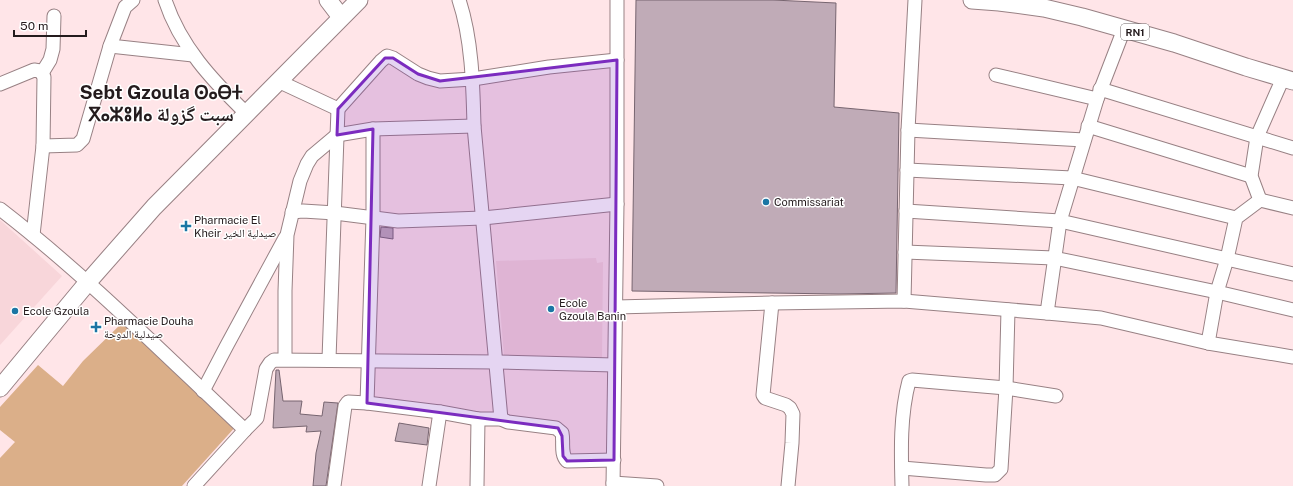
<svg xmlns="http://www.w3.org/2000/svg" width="1293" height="486" viewBox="0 0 1293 486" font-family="'Public Sans','Noto Naskh Arabic','Noto Sans Tifinagh',sans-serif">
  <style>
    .built { fill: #f8d6da }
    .green { fill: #dbaf89 }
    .building { fill: #c0abb7; stroke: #776570 }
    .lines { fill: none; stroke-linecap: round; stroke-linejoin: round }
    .minor-casing { stroke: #988184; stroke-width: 15 }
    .major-casing { stroke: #988184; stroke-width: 19 }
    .minor { stroke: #fff; stroke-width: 13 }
    .major { stroke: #fff; stroke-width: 17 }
    .marked { fill: #7b2cbf; fill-opacity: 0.2; stroke: #7b2cbf; stroke-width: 3; stroke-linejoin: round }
    .poi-dot { fill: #1b76a4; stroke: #fff; stroke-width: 1.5 }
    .labels { text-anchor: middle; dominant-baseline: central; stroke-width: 3; stroke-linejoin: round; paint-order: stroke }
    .shield { fill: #fff; stroke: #665f61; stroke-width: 1 }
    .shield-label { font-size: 10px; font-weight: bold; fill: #241b1d }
    .poi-label { font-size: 11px; fill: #241b1d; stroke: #fff; text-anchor: start }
    .town-label { font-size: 19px; font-weight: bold; fill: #241b1d; stroke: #fff }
  </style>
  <rect width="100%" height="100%" fill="#ffe5e8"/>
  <g class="built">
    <polygon points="0,220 62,276 0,345"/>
    <polygon points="596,258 597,263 603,262 602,359 504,355 496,261"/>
  </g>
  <polygon class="green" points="122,323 237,425 182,486 0,486 0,458 15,442 0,430 0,407 38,365 63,386 83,361"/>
  <g class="building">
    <polygon points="636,0 773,0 836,3 834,107 899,113 896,293 839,294 632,291"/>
    <polygon points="381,227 393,228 393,239 380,237"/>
    <polygon points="276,370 279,370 283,401 302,401 300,414 322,416 324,402 338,403 326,486 313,486 316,453 321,431 306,432 307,426 273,428"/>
    <polygon points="399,423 429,428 427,445 395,441"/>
  </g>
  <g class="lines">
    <defs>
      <g id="minor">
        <path d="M165,0C180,46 212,80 246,113"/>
        <path d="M459,0C472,39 473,85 474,126L501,419"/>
        <polyline points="110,46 193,55"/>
        <polyline points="42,73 50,60 53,49 54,16"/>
        <polyline points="996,75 1097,99"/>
        <polyline points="278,81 338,109 381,61 387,56 393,58 418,74 428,78 440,81 473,79 549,67 617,60"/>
        <polyline points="0,84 34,70 40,71 44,77 43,146 33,235"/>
        <polyline points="1100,89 1293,148"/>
        <polyline points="1088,126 1251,176"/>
        <polyline points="908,130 1084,140"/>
        <polyline points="43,146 77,145 83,139 110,46 125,7 133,0"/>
        <polyline points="907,170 1072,178 1236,218"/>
        <polyline points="1260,200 1293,208"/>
        <path d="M0,209C87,276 165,355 245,430"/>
        <polyline points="906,211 1060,221 1293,274"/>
        <polyline points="292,212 303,211 335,213 398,221 483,218 617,204"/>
        <polyline points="905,252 1054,258 1217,292 1293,310"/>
        <polyline points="904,301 908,130 915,0"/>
        <polyline points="772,303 763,395 765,398 786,405 790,408 793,414 792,443 788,486"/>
        <polyline points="616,307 772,303 904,301 1047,313 1101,318 1208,343 1293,357"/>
        <polyline points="1047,313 1060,221 1097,99 1124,29"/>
        <polyline points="1208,343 1217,292 1227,259 1236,218 1260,200 1251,176 1257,137 1283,78"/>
        <polyline points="285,359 285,291 287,235 300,181 307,164 312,156 337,135 373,129 474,126"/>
        <polyline points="329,359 338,109"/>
        <polyline points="203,391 226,347 285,238"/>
        <polyline points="367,403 373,218 373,129"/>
        <polyline points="902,468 986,475 995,475 1001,469 1006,388 1008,310"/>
        <polyline points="613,483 657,486"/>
        <polyline points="194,486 245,430 257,418 266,369 270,363 274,360 497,362 614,365"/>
        <path d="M334,486L345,406L348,402L367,403L440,412L478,419H501L508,422L556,428L562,433C564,442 560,454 567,461L614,460"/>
        <polyline points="429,486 440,412"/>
        <polyline points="477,486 478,419"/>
        <polyline points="613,486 617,204 617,0"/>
        <path d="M902,486C901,451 900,415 909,381L912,380L1006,388L1056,396"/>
      </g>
      <g id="major">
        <polyline points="328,0 341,17"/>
        <polyline points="972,0 999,2 1044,8 1082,17 1174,43 1246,67 1293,81"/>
        <polyline points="0,388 88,282 154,207 359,0"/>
      </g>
    </defs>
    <use href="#minor" class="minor-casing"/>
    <use href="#major" class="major-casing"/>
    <use href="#minor" class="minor"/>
    <use href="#major" class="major"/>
  </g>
  <path class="marked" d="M385,58H393L418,74L440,81L617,60L614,460L567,461L563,456L562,436L558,428L367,403L373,129L337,135L338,109Z"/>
  <g class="poi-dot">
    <circle cx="766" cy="202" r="4"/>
    <path d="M184 220h4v4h4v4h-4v4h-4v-4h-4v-4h4z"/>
    <circle cx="551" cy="309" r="4"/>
    <circle cx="15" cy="311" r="4"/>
    <path d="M94 321h4v4h4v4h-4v4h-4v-4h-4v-4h4z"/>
  </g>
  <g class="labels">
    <rect class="shield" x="1121" y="24" width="28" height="16" rx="3"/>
    <g class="shield-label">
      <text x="1135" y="32">RN1</text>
    </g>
    <g class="poi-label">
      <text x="774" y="202">Commissariat</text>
      <text x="194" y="220">Pharmacie El<tspan x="194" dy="13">Kheir صيدلية الخير</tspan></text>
      <text x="559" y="303">Ecole<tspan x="559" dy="13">Gzoula Banin</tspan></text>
      <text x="23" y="311">Ecole Gzoula</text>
      <text x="104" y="321">Pharmacie Douha<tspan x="104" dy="13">صيدلية الدوحة</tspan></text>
    </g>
    <g class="town-label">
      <text x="161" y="92">Sebt Gzoula ⵙⴰⴱⵜ<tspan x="161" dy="22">ⴳⴰⵣⵓⵍⴰ سبت گزولة</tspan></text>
    </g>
  </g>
  <path d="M14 30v6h72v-6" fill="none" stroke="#241b1d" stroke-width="2"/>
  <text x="20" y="30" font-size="12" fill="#241b1d" stroke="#ffffff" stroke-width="3" paint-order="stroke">50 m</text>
</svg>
